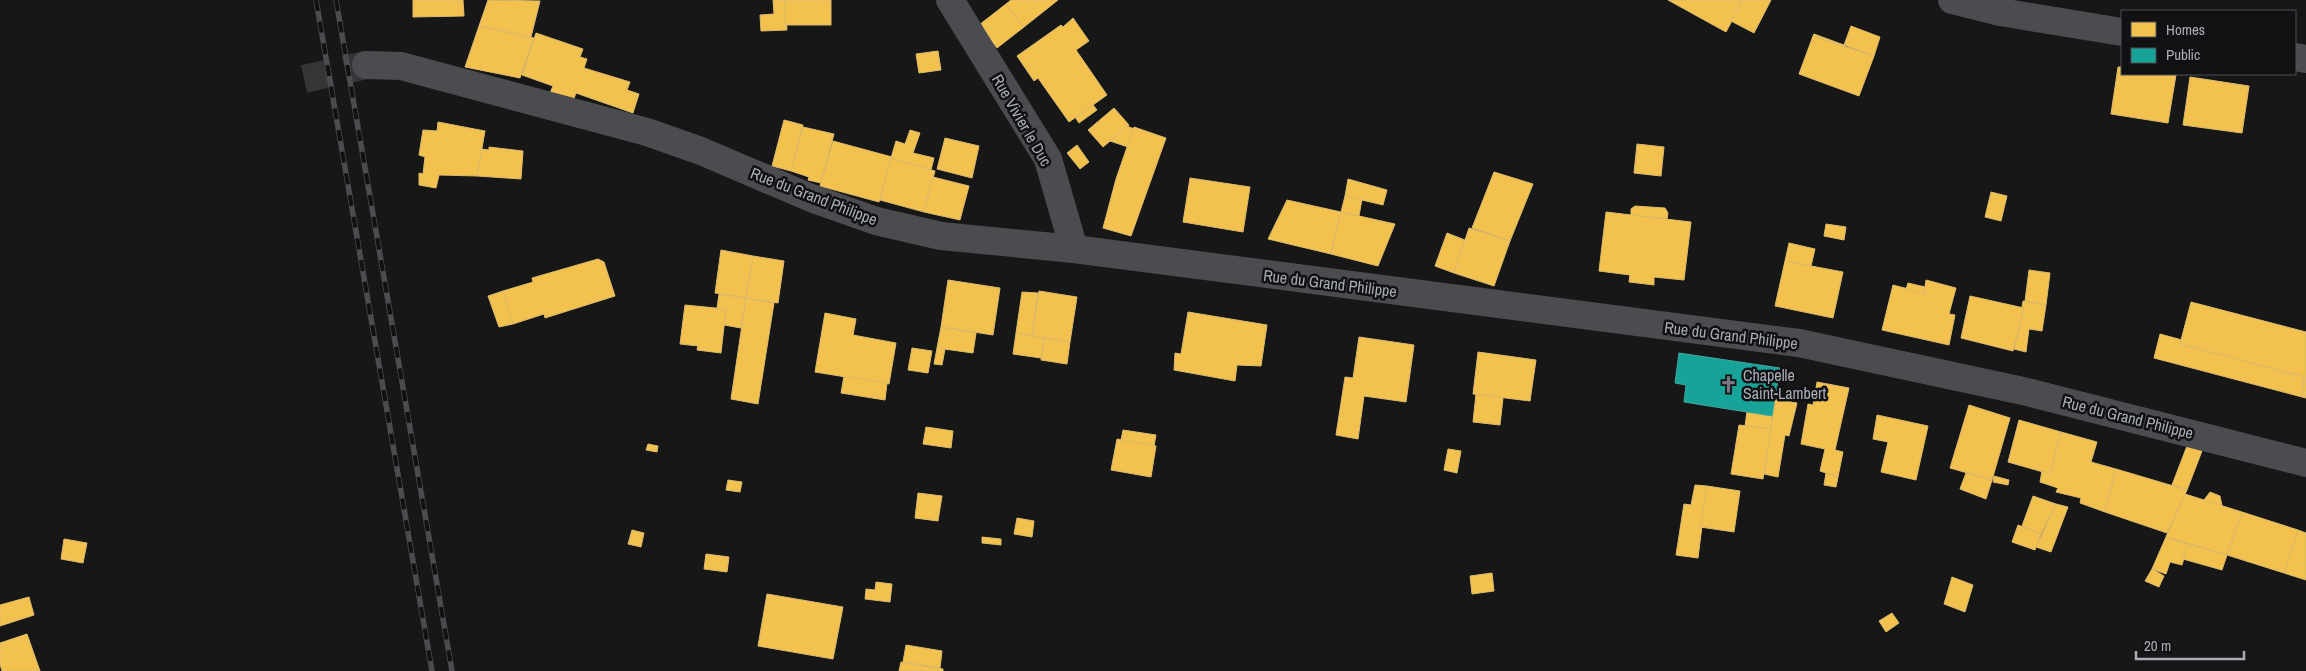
<svg xmlns="http://www.w3.org/2000/svg" width="2306" height="671" viewBox="0 0 2306 671" font-family="'Archivo Narrow',sans-serif">
  <style>
    .homes { fill: #f2c14e; stroke: #dcbb6e }
    .public { fill: #17a398; stroke: #42a6a2 }
    .lines { fill: none; stroke-linecap: round; stroke-linejoin: round }
    .minor-tunnel { stroke: #343537; stroke-width: 28; stroke-dasharray: 28 14; stroke-linecap: butt }
    .minor { stroke: #4b4c50; stroke-width: 28 }
    .tertiary { stroke: #4b4c50; stroke-width: 28 }
    .rail-casing { stroke: #4b4c4f; stroke-width: 5.5 }
    .rail { stroke: #111113; stroke-width: 4; stroke-dasharray: 11; stroke-linecap: butt }
    .labels { text-anchor: middle; dominant-baseline: central; stroke-width: 5; stroke-linejoin: round; paint-order: stroke }
    .street-label { font-size: 16px; fill: #a8adb8; stroke: #111113 }
    .poi-label { font-size: 16px; fill: #a8adb8; stroke: #111113; text-anchor: start }
  </style>
  <rect width="100%" height="100%" fill="#171717"/>
  <g class="homes">
    <polygon points="413,0 463,0 464,16 413,17"/>
    <polygon points="488,0 540,1 531,37 479,26"/>
    <polygon points="773,0 785,0 787,30 761,31 760,15 774,14"/>
    <rect x="785" y="0" width="46" height="25"/>
    <polygon points="1011,0 1058,0 1024,27 1006,4"/>
    <polygon points="1668,0 1743,0 1726,32"/>
    <polygon points="1743,0 1771,0 1754,33 1731,21"/>
    <polygon points="1006,4 1024,27 997,48 979,25"/>
    <polygon points="1073,18 1089,41 1076,50 1107,95 1069,122 1038,78 1034,81 1017,56 1061,25 1063,27"/>
    <polygon points="479,26 534,38 520,78 465,67"/>
    <polygon points="1851,26 1880,37 1874,56 1844,45"/>
    <polygon points="536,33 583,49 580,57 587,59 584,68 630,82 627,90 639,94 633,113 576,93 573,101 550,93 553,86 522,75"/>
    <polygon points="1814,34 1844,45 1844,47 1813,36"/>
    <polygon points="1813,36 1874,56 1859,96 1799,74"/>
    <polygon points="938,51 941,70 919,73 916,54"/>
    <polygon points="2118,67 2122,67 2122,74 2176,75 2168,123 2111,114"/>
    <polygon points="2190,77 2249,86 2242,133 2183,125"/>
    <polygon points="1093,105 1097,110 1079,123 1075,117"/>
    <polygon points="1114,108 1129,125 1103,147 1088,130"/>
    <polygon points="784,120 803,125 791,171 772,166"/>
    <polygon points="438,122 485,131 477,176 439,175 436,188 419,185 419,173 423,174 425,157 419,155 423,130 437,131"/>
    <polygon points="1127,126 1134,129 1128,147 1110,141"/>
    <polygon points="803,127 834,134 821,183 808,180 809,177 791,171"/>
    <polygon points="1134,127 1166,138 1131,236 1103,228 1116,179"/>
    <polygon points="910,130 920,133 913,153 934,158 931,170 891,158 896,141 905,144"/>
    <polygon points="945,138 979,146 972,178 937,169"/>
    <polygon points="833,141 892,157 879,202 820,186"/>
    <polygon points="1637,144 1664,147 1661,176 1634,173"/>
    <polygon points="1077,145 1089,162 1080,169 1067,153"/>
    <polygon points="489,147 523,151 521,179 477,176 482,149 489,150"/>
    <polygon points="891,158 935,171 924,212 880,200"/>
    <polygon points="1494,172 1533,184 1510,241 1472,228"/>
    <polygon points="933,177 969,186 960,220 924,212"/>
    <polygon points="1190,178 1250,187 1243,232 1183,222"/>
    <polygon points="1348,179 1387,190 1383,205 1345,196"/>
    <polygon points="1991,192 2007,196 2001,221 1985,217"/>
    <polygon points="1345,196 1362,199 1359,216 1341,212"/>
    <polygon points="1287,200 1341,212 1331,254 1268,239"/>
    <polygon points="1635,206 1665,208 1668,213 1667,219 1631,215 1631,209"/>
    <polygon points="1341,212 1395,224 1378,266 1331,254"/>
    <polygon points="1606,212 1691,222 1684,280 1654,277 1654,285 1629,282 1630,275 1599,271"/>
    <polygon points="1826,224 1846,227 1844,240 1824,236"/>
    <polygon points="1469,228 1510,241 1494,286 1454,273"/>
    <polygon points="1447,233 1465,240 1454,273 1435,266"/>
    <polygon points="1789,243 1815,249 1811,266 1785,261"/>
    <polygon points="721,250 753,256 746,298 715,293"/>
    <polygon points="753,256 784,261 778,303 746,298"/>
    <polygon points="598,259 604,262 615,296 545,318 544,314 513,324 503,291 533,282 532,278"/>
    <polygon points="1785,261 1843,272 1833,318 1775,306"/>
    <polygon points="2029,270 2050,273 2046,305 2025,301"/>
    <polygon points="948,280 1000,288 993,335 941,327"/>
    <polygon points="1926,280 1956,288 1949,314 1955,315 1949,345 1882,330 1893,285 1924,293"/>
    <polygon points="1908,283 1925,287 1924,293 1906,289"/>
    <polygon points="503,291 513,324 499,327 488,296"/>
    <polygon points="1039,291 1077,297 1070,342 1032,336"/>
    <polygon points="1022,292 1038,293 1032,336 1016,333"/>
    <polygon points="719,294 746,298 741,328 724,325 726,309 717,308"/>
    <polygon points="1970,296 2024,308 2013,351 1961,338"/>
    <polygon points="746,298 774,303 758,404 731,399"/>
    <polygon points="2023,301 2046,305 2042,331 2029,329 2026,352 2014,349 2024,308 2022,307"/>
    <polygon points="2191,302 2306,332 2306,398 2302,397 2304,377 2180,344"/>
    <polygon points="685,305 726,309 721,353 697,350 698,346 680,344"/>
    <polygon points="1188,312 1267,325 1261,366 1237,365 1235,381 1174,370 1175,353 1181,354"/>
    <polygon points="825,313 856,319 853,335 896,343 889,384 815,372"/>
    <polygon points="941,327 976,333 973,353 937,348"/>
    <polygon points="1016,333 1044,338 1041,358 1013,354"/>
    <polygon points="2160,334 2182,340 2180,344 2304,377 2302,397 2154,358"/>
    <polygon points="1359,337 1414,345 1406,402 1364,396 1358,439 1336,435 1345,377 1353,378"/>
    <polygon points="1044,338 1070,342 1067,364 1041,360"/>
    <polygon points="912,348 932,351 928,373 908,370"/>
    <polygon points="937,348 945,349 942,365 934,364"/>
    <polygon points="1478,352 1536,360 1530,401 1473,394"/>
    <polygon points="844,376 887,383 885,400 841,393"/>
    <polygon points="1817,382 1849,388 1835,450 1843,452 1838,477 1820,471 1825,449 1801,444 1808,404 1813,405"/>
    <polygon points="1476,394 1503,398 1500,425 1473,422"/>
    <polygon points="1775,399 1797,403 1789,436 1785,435 1778,477 1764,474"/>
    <polygon points="1969,405 2010,418 1992,480 1950,468"/>
    <polygon points="1747,411 1772,416 1771,429 1745,426"/>
    <polygon points="1877,415 1928,426 1916,480 1881,472 1888,442 1873,439"/>
    <polygon points="2019,420 2061,432 2050,474 2008,462"/>
    <polygon points="1739,425 1771,429 1763,479 1731,474"/>
    <polygon points="926,427 953,431 951,448 923,444"/>
    <polygon points="1123,430 1156,435 1154,446 1121,440"/>
    <polygon points="2061,432 2097,442 2091,462 2116,469 2105,512 2080,503 2081,498 2056,492 2058,488 2040,482 2042,471 2050,474"/>
    <polygon points="1117,439 1156,446 1151,477 1111,470"/>
    <polygon points="648,444 658,446 657,452 646,450"/>
    <polygon points="2187,446 2202,451 2187,490 2172,485"/>
    <polygon points="1448,449 1461,451 1457,473 1444,470"/>
    <polygon points="2116,469 2187,490 2167,533 2105,512"/>
    <polygon points="1826,473 1838,477 1836,487 1824,485"/>
    <polygon points="1966,473 1992,480 1986,499 1960,489"/>
    <polygon points="1994,476 2009,480 2008,485 1993,482"/>
    <polygon points="728,480 742,482 740,492 726,490"/>
    <polygon points="1695,485 1707,486 1698,558 1676,555 1684,504 1691,505"/>
    <polygon points="1707,486 1740,491 1734,532 1700,527"/>
    <polygon points="2210,492 2220,496 2222,506 2204,500"/>
    <polygon points="918,493 942,496 938,521 915,518"/>
    <polygon points="2185,494 2242,512 2227,555 2166,537"/>
    <polygon points="2033,496 2056,504 2041,534 2022,526"/>
    <polygon points="2056,504 2068,507 2051,552 2036,547"/>
    <polygon points="2242,512 2298,530 2284,573 2227,555"/>
    <polygon points="1017,518 1034,521 1032,537 1014,534"/>
    <polygon points="2018,525 2041,534 2035,550 2012,542"/>
    <polygon points="632,530 644,533 641,547 628,544"/>
    <polygon points="2298,530 2306,533 2306,580 2284,573"/>
    <polygon points="982,537 1001,539 1001,545 982,543"/>
    <polygon points="2166,537 2188,544 2182,565 2170,562 2166,574 2152,569"/>
    <polygon points="64,539 87,543 83,563 61,559"/>
    <polygon points="2188,544 2227,555 2222,570 2183,559"/>
    <polygon points="706,554 729,557 727,572 704,569"/>
    <polygon points="2152,569 2164,576 2159,587 2145,581"/>
    <polygon points="1492,573 1494,591 1472,594 1470,576"/>
    <polygon points="1952,577 1973,585 1965,612 1944,604"/>
    <polygon points="876,582 892,584 890,602 865,599 866,589 875,590"/>
    <polygon points="767,594 843,607 833,659 758,646"/>
    <polygon points="29,597 34,615 0,626 0,605"/>
    <polygon points="1892,613 1899,623 1886,632 1879,621"/>
    <polygon points="27,634 40,671 2,671 0,664 0,643"/>
    <polygon points="906,645 942,651 940,668 903,662"/>
    <polygon points="901,662 943,669 943,671 899,671"/>
  </g>
  <polygon class="public" points="1679,353 1780,368 1772,416 1684,402 1686,385 1675,383"/>
  <g class="lines">
    <polyline class="minor-tunnel" points="304,79 366,65"/>
    <g class="minor">
      <polyline points="950,0 1048,159 1074,249"/>
      <polyline points="366,65 401,66 647,132 701,151 811,198 876,221 941,236 1074,249 1799,343 2023,391 2306,463"/>
    </g>
    <g class="tertiary">
      <polyline points="1952,0 2000,12 2122,32"/>
      <polyline points="2295,57 2306,59"/>
    </g>
    <defs>
      <g id="rail">
        <polyline points="316,0 432,671"/>
        <polyline points="336,0 452,671"/>
      </g>
    </defs>
    <use href="#rail" class="rail-casing"/>
    <use href="#rail" class="rail"/>
  </g>
  <defs>
    <symbol id="church-bare" viewBox="-9 -9 18 18"><path d="M-1.2-6h2.4v3.5h3.3v2.4h-3.3V6h-2.4V-.1h-3.3v-2.4h3.3Z" fill="#757880" stroke="#111113" stroke-width="2.5" paint-order="stroke"/></symbol>
  </defs>
  <g fill-rule="evenodd">
    <use href="#church-bare" x="1716" y="372" width="25" height="25"/>
  </g>
  <g class="labels">
    <g class="street-label">
      <text transform="translate(1022 120) rotate(60)">Rue Vivier le Duc</text>
      <text transform="translate(814 196) rotate(21)">Rue du Grand Philippe</text>
      <text transform="translate(1330 283) rotate(7)">Rue du Grand Philippe</text>
      <text transform="translate(1731 335) rotate(7)">Rue du Grand Philippe</text>
      <text transform="translate(2128 417) rotate(14)">Rue du Grand Philippe</text>
    </g>
    <g class="poi-label">
      <text x="1743" y="375">Chapelle<tspan x="1743" dy="18">Saint-Lambert</tspan></text>
    </g>
  </g>
  <rect x="2121" y="10" width="175" height="65" fill="#111113" stroke="#4d4f55"/>
  <rect x="2131" y="22" width="25" height="15" fill="#f2c14e" stroke="#4d4f55"/>
  <text x="2166" y="35" font-size="15" fill="#a8adb8">Homes</text>
  <rect x="2131" y="48" width="25" height="15" fill="#17a398" stroke="#4d4f55"/>
  <text x="2166" y="60" font-size="15" fill="#a8adb8">Public</text>
  <path d="M2136 651v8h108v-8" fill="none" stroke="#a8adb8" stroke-width="2.5"/>
  <text x="2144" y="651" font-size="15" fill="#a8adb8" stroke="#111113" stroke-width="4" paint-order="stroke">20 m</text>
</svg>
